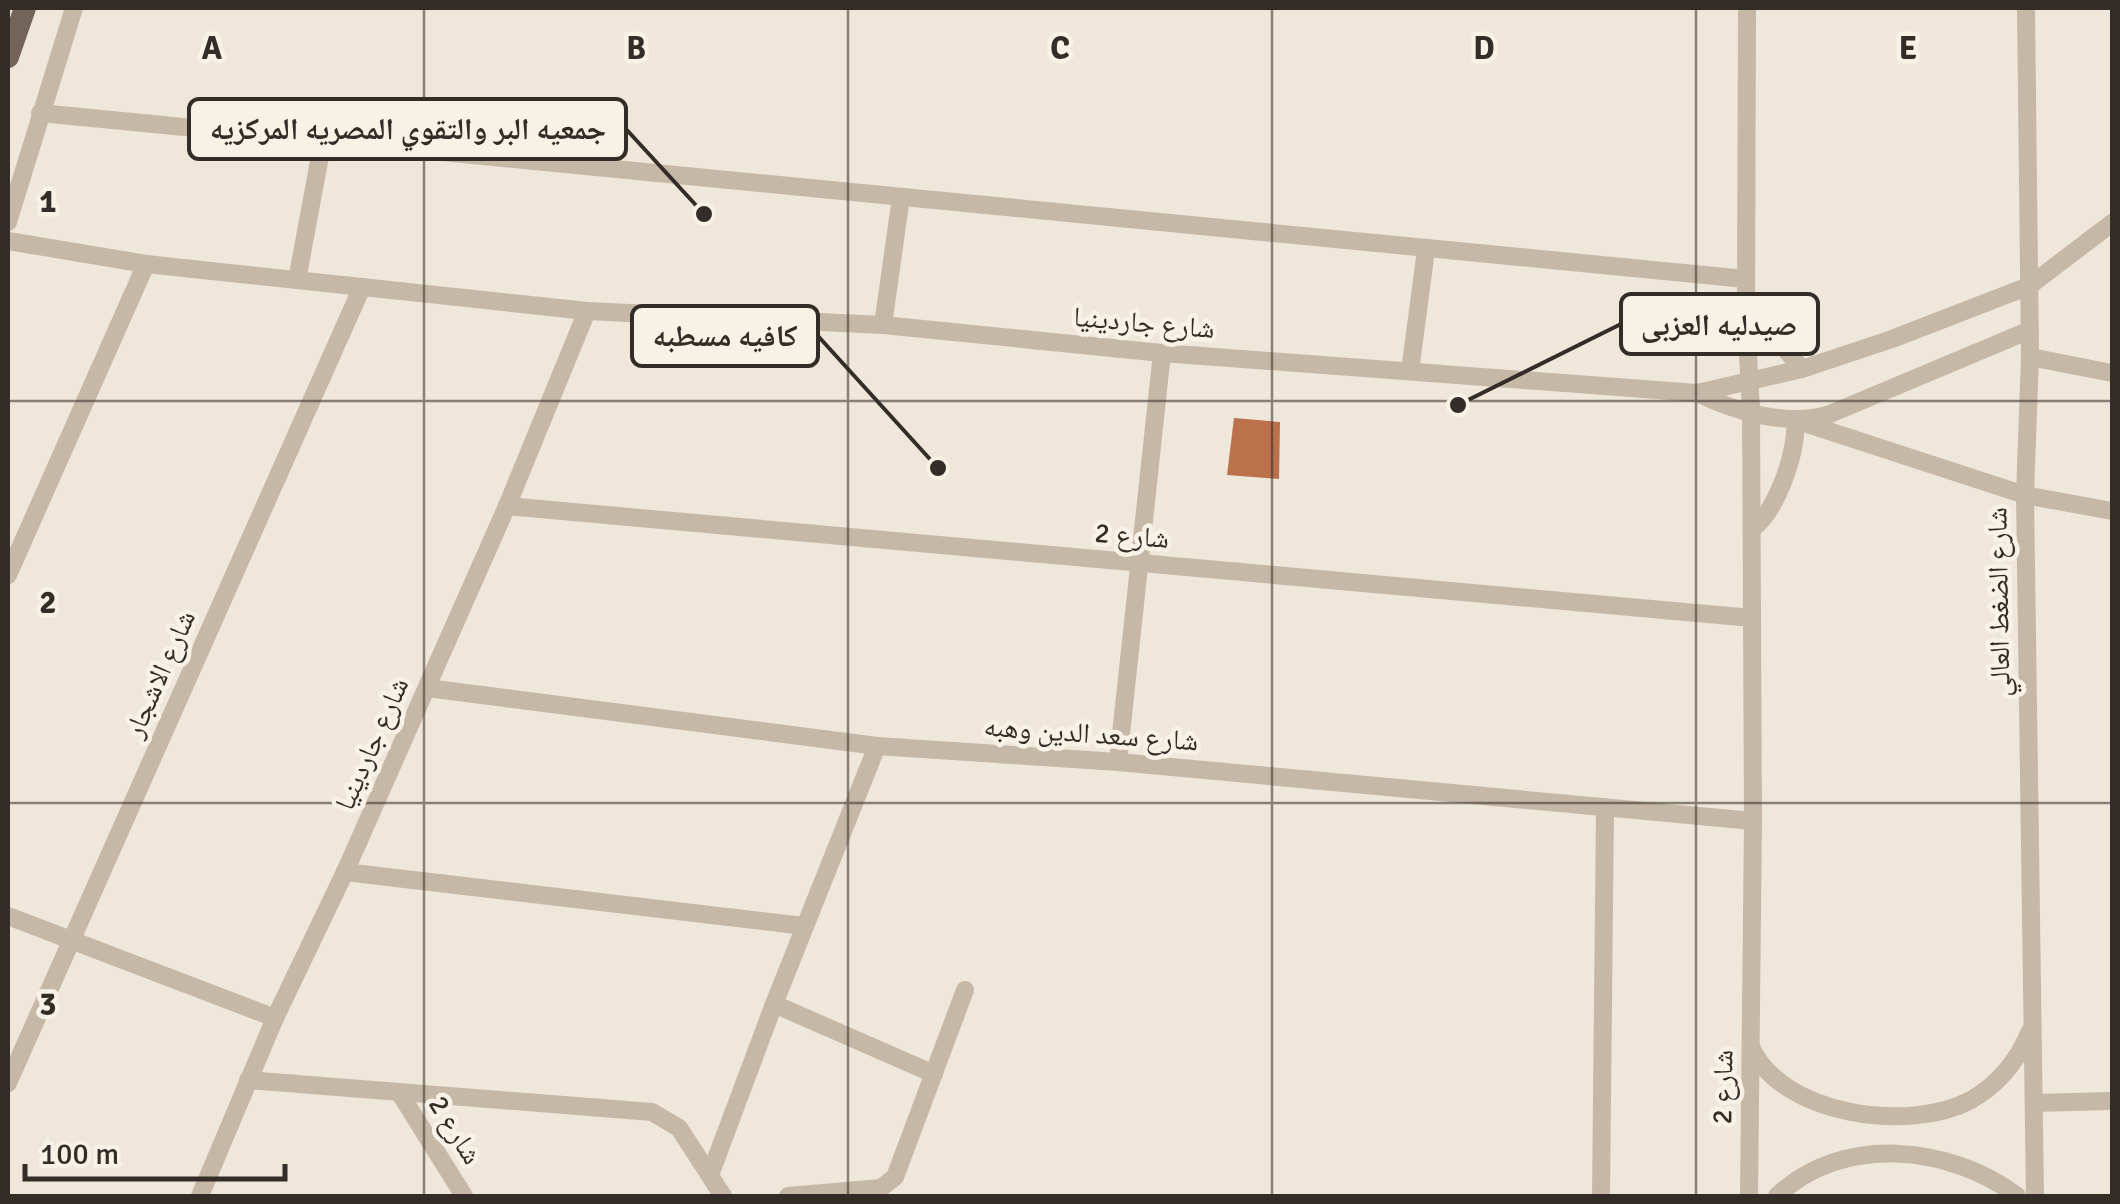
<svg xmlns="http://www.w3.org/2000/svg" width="2120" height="1204" viewBox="0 0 2120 1204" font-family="Signika,'Noto Naskh Arabic',sans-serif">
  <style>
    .building { fill: #bb714c }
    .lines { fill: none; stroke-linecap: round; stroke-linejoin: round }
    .minor { stroke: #c6b8a7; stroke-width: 18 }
    .major { stroke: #736459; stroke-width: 22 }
    .grid { fill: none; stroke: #332c27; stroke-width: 2.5; stroke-opacity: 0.55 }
    .labels { text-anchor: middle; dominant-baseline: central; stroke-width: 9; stroke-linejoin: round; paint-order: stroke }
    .street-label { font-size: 28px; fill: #332c27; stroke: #f7f1e6 }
    .grid-label { font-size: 32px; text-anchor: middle; font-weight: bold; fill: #332c27; stroke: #f7f1e6; stroke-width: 9; stroke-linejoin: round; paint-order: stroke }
    .leader { fill: none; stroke: #332c27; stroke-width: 4 }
    .callout-dot { fill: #332c27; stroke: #f7f1e6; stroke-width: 4 }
    .callout { fill: #f7f1e6; stroke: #332c27; stroke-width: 4 }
    .callout-label { font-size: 30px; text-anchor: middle; font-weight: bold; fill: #332c27 }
  </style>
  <rect width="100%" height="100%" fill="#efe7da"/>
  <polygon class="building" points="1234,418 1280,422 1279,479 1227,475"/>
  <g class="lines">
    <g class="minor">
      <polyline points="1747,8 1746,317 1751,410 1753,821 1749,1196"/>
      <polyline points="2026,8 2030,357 2025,495 2035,1196"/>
      <polyline points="40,113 1746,279"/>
      <polyline points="8,222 74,8"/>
      <polyline points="8,241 146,264 587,311 883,325 1162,353 1697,393 1802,369 1892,339 2029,286 2112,223"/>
      <polyline points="297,280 323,140"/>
      <polyline points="1746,317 1767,328 1802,369"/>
      <polyline points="883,325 901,197"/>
      <polyline points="2030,357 2112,373"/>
      <polyline points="1410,371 1426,250"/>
      <path d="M1697,393C1736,412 1787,427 1830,414L2030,330"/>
      <polyline points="507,506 1752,618"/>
      <path d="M1752,529C1777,511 1798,450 1795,420L2025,495L2112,511"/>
      <polyline points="8,575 146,264"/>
      <polyline points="427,688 877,746 1118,762 1753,821"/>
      <polyline points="1118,762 1162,353"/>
      <polyline points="345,872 804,926"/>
      <polyline points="8,916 275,1018"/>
      <polyline points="774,1004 934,1074"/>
      <path d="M1751,1047C1782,1116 1910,1133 1971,1100C1999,1084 2018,1060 2030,1031"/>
      <polyline points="248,1080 652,1112 679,1128 723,1196"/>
      <polyline points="8,1083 362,287"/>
      <polyline points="399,1092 464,1196"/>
      <polyline points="2034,1103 2112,1101"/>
      <polyline points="710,1175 774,1004 877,746"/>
      <polyline points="200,1196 275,1018 345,872 507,506 587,311"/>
      <polyline points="788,1196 881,1188 895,1177 965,990"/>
      <polyline points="1601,1196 1605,809"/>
      <path d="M1777,1196C1841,1134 1950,1145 2017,1196"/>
    </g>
    <polyline class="major" points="8,57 25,8"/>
  </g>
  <path class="grid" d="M424,8V1196M848,8V1196M1272,8V1196M1696,8V1196M8,401H2112M8,803H2112"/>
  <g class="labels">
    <g class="street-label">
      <text transform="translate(1144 323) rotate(5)">شارع جاردينيا</text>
      <text transform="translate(1132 536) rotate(5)">شارع 2</text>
      <text transform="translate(1999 602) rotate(-91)">شارع الضغط العالي</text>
      <text transform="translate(160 674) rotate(-66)">شارع الاشجار</text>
      <text transform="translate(1091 734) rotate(4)">شارع سعد الدين وهبه</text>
      <text transform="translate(372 744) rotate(-66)">شارع جاردينيا</text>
      <text transform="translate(1723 1087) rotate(-89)">شارع 2</text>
      <text transform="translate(455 1130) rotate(58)">شارع 2</text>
    </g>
  </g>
  <g class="grid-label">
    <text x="212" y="59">A</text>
    <text x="636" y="59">B</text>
    <text x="1060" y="59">C</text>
    <text x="1484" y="59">D</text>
    <text x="1908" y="59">E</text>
    <text x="48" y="212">1</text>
    <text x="48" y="613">2</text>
    <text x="48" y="1015">3</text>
  </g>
  <path class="leader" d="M704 214L626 129M1458 405L1621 324M938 468L818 336"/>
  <g class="callout-dot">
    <circle cx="704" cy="214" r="10"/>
    <circle cx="1458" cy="405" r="10"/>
    <circle cx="938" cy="468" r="10"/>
  </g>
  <g class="callout">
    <rect x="189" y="99" width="437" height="60" rx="10"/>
    <rect x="1621" y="294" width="197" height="60" rx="10"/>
    <rect x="632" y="306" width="186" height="60" rx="10"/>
  </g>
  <g class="callout-label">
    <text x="408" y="139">جمعيه البر والتقوي المصريه المركزيه</text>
    <text x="1719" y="335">صيدليه العزبى</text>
    <text x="725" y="346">كافيه مسطبه</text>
  </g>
  <rect width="2120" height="1204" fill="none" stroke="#332c27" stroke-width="20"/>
  <path d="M25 1164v15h260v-15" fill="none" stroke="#332c27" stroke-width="5"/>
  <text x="40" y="1164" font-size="30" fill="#332c27" stroke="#f7f1e6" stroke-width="8" paint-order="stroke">100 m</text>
</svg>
